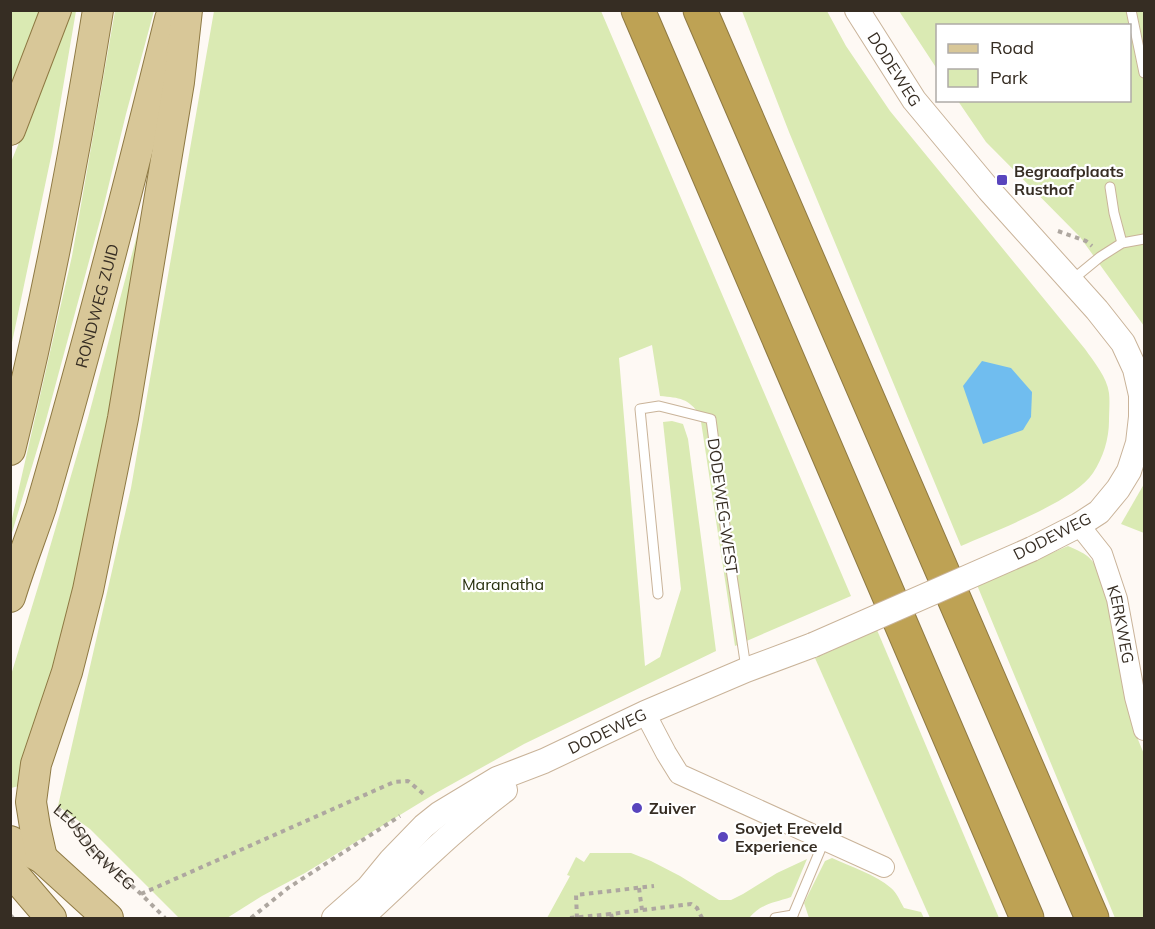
<svg xmlns="http://www.w3.org/2000/svg" width="1155" height="929" viewBox="0 0 1155 929" font-family="Mulish,sans-serif">
  <style>
    .green { fill: #daeab3 }
    .water { fill: #70bdef }
    .lines { fill: none; stroke-linecap: round; stroke-linejoin: round }
    .service-casing { stroke: #c9b399; stroke-width: 11 }
    .minor-casing { stroke: #c9b399; stroke-width: 22 }
    .tertiary-casing { stroke: #c9b399; stroke-width: 26 }
    .primary-casing { stroke: #8e7943; stroke-width: 32 }
    .motorway-casing { stroke: #8e7943; stroke-width: 35 }
    .path { stroke: #aea7a0; stroke-width: 4; stroke-dasharray: 4.5 4.5; stroke-linecap: butt }
    .service { stroke: #fff; stroke-width: 9 }
    .minor { stroke: #fff; stroke-width: 20 }
    .tertiary { stroke: #fff; stroke-width: 24 }
    .primary { stroke: #d8c798; stroke-width: 30 }
    .motorway { stroke: #bea254; stroke-width: 33 }
    .tertiary-bridge-casing { stroke: #c9b399; stroke-width: 26; stroke-linecap: butt }
    .tertiary-bridge { stroke: #fff; stroke-width: 24 }
    .poi-dot { fill: #5945bd; stroke: #fff; stroke-width: 2 }
    .labels { text-anchor: middle; dominant-baseline: central; stroke-width: 4.5; stroke-linejoin: round; paint-order: stroke }
    .street-label { font-size: 16px; fill: #362d23; stroke: #fff }
    .poi-label { font-size: 16px; font-weight: bold; fill: #362d23; stroke: #fff; text-anchor: start }
    .park-label { font-size: 16px; fill: #262e0c; stroke: #fff }
  </style>
  <rect width="100%" height="100%" fill="#fef9f4"/>
  <g class="green">
    <polygon points="11,11 42,11 11,95"/>
    <polygon points="71,11 76,11 52,152 10,352 11,162 43,84"/>
    <polygon points="115,11 154,11 126,114 101,217 46,420 11,536 11,523 72,256"/>
    <path d="M214,11H601L851,596L735,646L700,415C688,398 680,398 660,396L652,345L619,358L645,666L660,657L681,589L663,422L672,421L683,424L688,439L716,651L524,744L436,793L305,873L262,896L227,918H179L90,829L58,806L131,488Z"/>
    <path d="M742,11H827L846,46L890,111L1085,349C1094,362 1107,377 1109,393C1110,402 1109,412 1109,421C1109,439 1103,458 1093,473C1074,502 994,531 961,546L789,132Z"/>
    <polygon points="899,11 1144,11 1144,326 1080,237 986,142 958,101 1130,100 1130,26 938,26 937,69"/>
    <polygon points="154,157 88,549 19,786 11,788 11,675 42,574 88,418 140,224"/>
    <polygon points="1144,484 1144,533 1121,524"/>
    <path d="M1068,546C1090,555 1092,559 1104,578L1134,730L1144,754V918H1115L977,585Z"/>
    <polygon points="877,630 999,918 930,918 815,658"/>
    <path d="M590,853H631L651,861L680,876L719,900H731L743,894L777,873L807,859L791,897C774,903 762,903 749,918H547L570,876L567,875L576,857L584,862Z"/>
    <path d="M832,858C851,867 875,874 891,888C897,893 900,901 904,908L921,912L924,918H809L804,903L825,861Z"/>
  </g>
  <polygon class="water" points="982,361 1011,368 1032,392 1031,417 1023,430 983,444 963,386"/>
  <g class="lines">
    <defs>
      <g id="service">
        <polyline points="1131,10 1144,73"/>
        <polyline points="1110,187 1114,213 1122,243"/>
        <polyline points="1072,280 1100,257 1122,243 1144,239"/>
        <polyline points="658,594 640,409 659,406 711,419 729,556 746,668"/>
        <polyline points="793,915 824,841"/>
        <polyline points="775,918 793,915"/>
      </g>
      <g id="minor">
        <path id="s2" d="M1079,525L1102,554L1117,599L1135,697L1144,730"/>
        <polyline points="645,713 666,753 679,774 884,867"/>
      </g>
      <g id="tertiary">
        <path id="s3" d="M857,10L914,100L989,190L1097,310L1123,343L1135,369L1141,395V417L1138,443L1129,471L1118,489L1099,512L1079,525L1032,549"/>
        <path id="s4" d="M334,918L368,888L391,860L424,826L439,814L497,779L544,761L645,713L746,670L813,645"/>
        <path d="M361,918C408,875 453,829 505,790"/>
      </g>
      <g id="primary">
        <polyline points="10,130 56,10"/>
        <path d="M10,450C46,305 74,158 98,10"/>
        <path id="s5" d="M10,597C19,567 31,537 41,507C88,346 130,182 170,19"/>
        <polyline points="10,841 42,858 108,918"/>
        <polyline points="42,858 35,827 31,802 36,764 67,672 88,590 123,418 179,82 187,10"/>
        <polyline points="10,870 51,918"/>
      </g>
      <g id="motorway">
        <polyline points="638,10 1027,918"/>
        <polyline points="700,10 1092,918"/>
      </g>
    </defs>
    <use href="#service" class="service-casing"/>
    <use href="#minor" class="minor-casing"/>
    <use href="#tertiary" class="tertiary-casing"/>
    <use href="#primary" class="primary-casing"/>
    <use href="#motorway" class="motorway-casing"/>
    <g class="path">
      <polyline points="1058,231 1086,241 1092,246"/>
      <path id="s1" d="M57,808L71,819L93,851L141,894L165,918"/>
      <polyline points="639,888 642,910"/>
      <polyline points="141,894 394,782 408,781 426,796"/>
      <polyline points="10,915 13,918"/>
      <polyline points="251,918 288,888 400,816"/>
      <polyline points="570,918 611,914"/>
      <polyline points="577,918 576,895 654,886"/>
      <polyline points="612,918 611,914 691,904 697,908 702,918"/>
    </g>
    <use href="#service" class="service"/>
    <use href="#minor" class="minor"/>
    <use href="#tertiary" class="tertiary"/>
    <use href="#primary" class="primary"/>
    <use href="#motorway" class="motorway"/>
    <defs>
      <polyline id="tertiary-bridge" points="813,645 1032,549"/>
    </defs>
    <use href="#tertiary-bridge" class="tertiary-bridge-casing"/>
    <use href="#tertiary-bridge" class="tertiary-bridge"/>
  </g>
  <g class="poi-dot">
    <rect x="996" y="174" width="12" height="12" rx="3"/>
    <circle cx="637" cy="808" r="6"/>
    <circle cx="723" cy="837" r="6"/>
  </g>
  <g class="labels">
    <g class="street-label">
      <text stroke="none"><textPath href="#s3" startOffset="70">DODEWEG</textPath></text>
      <text stroke="none"><textPath href="#s5" startOffset="304">RONDWEG ZUID</textPath></text>
      <text transform="translate(723 506) rotate(82)">DODEWEG-WEST</text>
      <text transform="translate(1052 536) rotate(-27)">DODEWEG</text>
      <text stroke="none"><textPath href="#s2" startOffset="110">KERKWEG</textPath></text>
      <text stroke="none"><textPath href="#s4" startOffset="336">DODEWEG</textPath></text>
      <text stroke="none"><textPath href="#s1" startOffset="54">LEUSDERWEG</textPath></text>
    </g>
    <g class="poi-label">
      <text x="1014" y="171">Begraafplaats<tspan x="1014" dy="18">Rusthof</tspan></text>
      <text x="649" y="808">Zuiver</text>
      <text x="735" y="828">Sovjet Ereveld<tspan x="735" dy="18">Experience</tspan></text>
    </g>
    <g class="park-label">
      <text x="503" y="584">Maranatha</text>
    </g>
  </g>
  <rect width="1155" height="929" fill="none" stroke="#362d23" stroke-width="24"/>
  <rect x="936" y="24" width="195" height="78" fill="#ffffff" stroke="#afaba7" stroke-width="1.5"/>
  <rect x="948" y="44" width="30" height="9" fill="#d8c798" stroke="#afaba7" stroke-width="1.5"/>
  <text x="990" y="54" font-size="18" fill="#362d23">Road</text>
  <rect x="948" y="69" width="30" height="18" fill="#daeab3" stroke="#afaba7" stroke-width="1.5"/>
  <text x="990" y="84" font-size="18" fill="#362d23">Park</text>
</svg>
